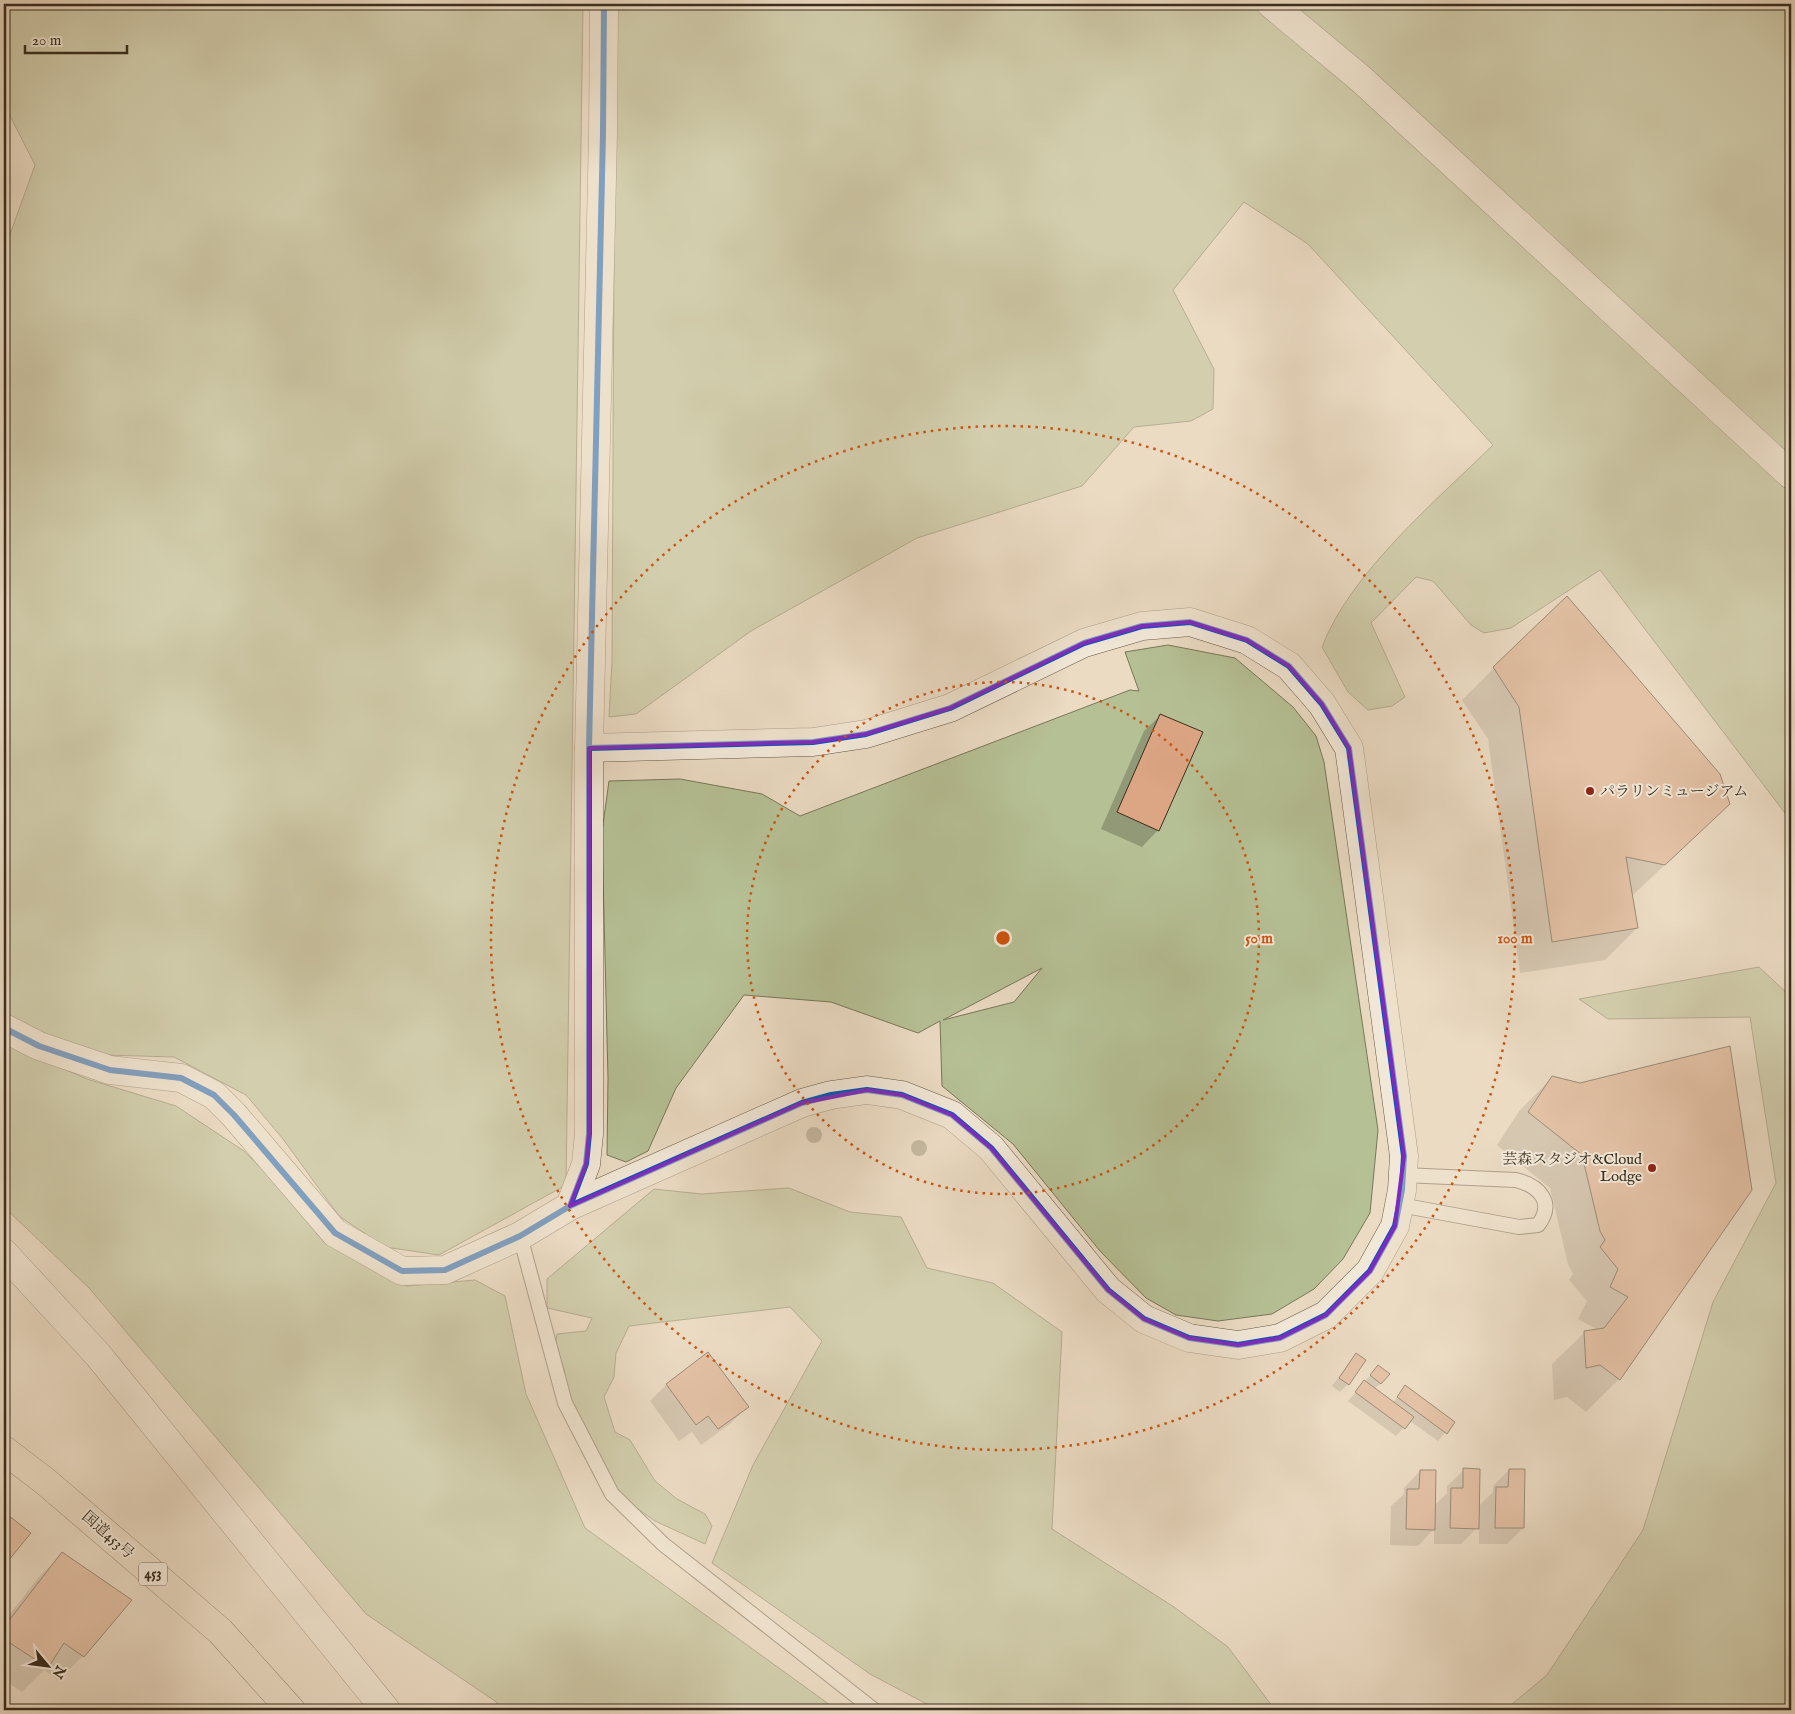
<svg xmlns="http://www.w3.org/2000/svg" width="1795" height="1714" viewBox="0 0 1795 1714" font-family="'IM FELL English','Noto Serif JP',serif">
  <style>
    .green { fill: #b6c095; stroke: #78775a; fill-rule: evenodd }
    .shadow { fill: #0003 }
    .building { fill: #dca584; stroke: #3a2e1e }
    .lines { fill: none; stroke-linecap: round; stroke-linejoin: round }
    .service-casing { stroke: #665947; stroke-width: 16 }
    .minor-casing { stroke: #665947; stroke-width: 29 }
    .tertiary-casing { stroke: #665947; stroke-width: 29 }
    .trunk-casing { stroke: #3a2e1e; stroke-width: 29 }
    .service { stroke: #f2e8d8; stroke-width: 14 }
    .minor { stroke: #f2e8d8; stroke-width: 28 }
    .tertiary { stroke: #f2e8d8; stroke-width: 28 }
    .trunk { stroke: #ebdbc3; stroke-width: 28 }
    .cycleway-casing { stroke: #f2e8d8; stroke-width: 9 }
    .cycleway { stroke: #0057b8; stroke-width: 6 }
    .tree { fill: #978c75 }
    .marked { fill: none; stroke: #7b2cbf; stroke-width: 4; stroke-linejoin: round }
    .ring { fill: none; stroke: #ce530f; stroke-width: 2.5; stroke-dasharray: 2.5 5 }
    .poi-dot { fill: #8f2418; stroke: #f2e8d8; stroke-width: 2 }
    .labels { text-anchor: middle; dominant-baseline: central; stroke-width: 4; stroke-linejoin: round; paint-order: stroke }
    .shield { fill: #f2e8d8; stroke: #716656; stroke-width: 1 }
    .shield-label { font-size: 14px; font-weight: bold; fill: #3a2e1e }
    .poi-label { font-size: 15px; fill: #3a2e1e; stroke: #f2e8d8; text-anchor: start }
    .street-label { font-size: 15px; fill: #3a2e1e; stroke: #f2e8d8 }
    .centre { fill: #ce530f; stroke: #f2e8d8; stroke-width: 2.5 }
    .ring-label { font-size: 15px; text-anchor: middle; font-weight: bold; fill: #ce530f; stroke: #f2e8d8; stroke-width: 4; stroke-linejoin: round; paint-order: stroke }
  </style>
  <rect width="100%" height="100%" fill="#ebdbc3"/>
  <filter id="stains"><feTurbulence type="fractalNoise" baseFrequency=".004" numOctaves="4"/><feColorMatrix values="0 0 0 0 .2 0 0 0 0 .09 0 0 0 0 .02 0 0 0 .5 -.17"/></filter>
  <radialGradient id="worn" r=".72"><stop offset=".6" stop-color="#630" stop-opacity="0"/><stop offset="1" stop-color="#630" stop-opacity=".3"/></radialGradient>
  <g class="green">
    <polygon points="4,4 583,4 566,1185 439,1255 385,1247 339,1216 283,1139 246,1095 174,1057 105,1055 4,1020 4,251 35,165 4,104"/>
    <path d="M608,4H1791V821L1600,570L1511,628L1484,633L1471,625L1433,581L1416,577L1371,623L1405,697L1392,706L1368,710L1348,692L1322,647C1350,573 1437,500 1493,445L1308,244L1244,202L1173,290L1214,369L1213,409L1191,421L1134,427L1082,486L917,538L751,631L636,714L609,717L612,661L615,53Z"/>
    <path d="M1168,645L1235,658L1293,707L1316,736L1324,762L1378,1130L1370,1213L1343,1259L1314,1289L1272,1314L1218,1321L1176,1315L1146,1298L1100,1251L1013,1144L942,1086L940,1021L918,1033L831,1002L744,995L676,1088L648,1151L626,1162L607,1155L608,1078L602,832L609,781L680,779L762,794L800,816L1130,690L1139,691L1125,652ZM1042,968L1014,1002L943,1020Z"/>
    <polygon points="1759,967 1791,997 1791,1710 1505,1710 1547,1675 1643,1530 1713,1302 1776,1183 1750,1017 1608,1019 1579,999"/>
    <polygon points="4,1043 87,1079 176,1106 244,1151 339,1248 407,1286 475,1280 505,1296 526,1394 585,1528 837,1710 504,1710 495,1701 366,1614 89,1288 4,1207"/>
    <polygon points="789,1188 850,1212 901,1217 927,1268 993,1283 1062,1332 1052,1529 1174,1607 1228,1647 1275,1710 938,1710 870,1674 712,1563 753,1465 822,1341 790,1307 629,1326 616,1353 614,1377 604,1397 615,1432 630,1440 655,1481 677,1499 705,1514 712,1526 705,1544 655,1521 617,1494 567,1392 564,1368 555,1347 557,1334 586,1331 592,1318 547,1308 547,1279 654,1189 701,1194"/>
  </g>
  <g class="shadow">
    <polygon points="1494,668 1729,804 1632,896 1637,928 1605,960 1520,973 1488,739 1462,700"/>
    <polygon points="1161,715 1158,830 1142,847 1101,829 1144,731"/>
    <polygon points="1553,1077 1750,1190 1619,1379 1586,1412 1567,1397 1554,1400 1552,1364 1585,1332 1598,1330 1578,1319 1587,1301 1569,1280 1573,1274 1568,1264 1550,1188 1497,1145 1520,1110"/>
    <polygon points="708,1354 747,1407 731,1423 701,1445 692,1432 679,1441 650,1401 666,1385"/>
    <polygon points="1356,1355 1348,1384 1340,1392 1332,1386"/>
    <polygon points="1371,1374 1381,1383 1374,1389 1392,1403 1406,1387 1454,1422 1438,1441 1410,1421 1396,1436 1348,1401"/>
    <polygon points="1464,1470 1478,1507 1493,1492 1493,1486 1509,1470 1523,1528 1507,1544 1479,1544 1479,1526 1461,1544 1434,1544 1434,1529 1418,1546 1390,1545 1391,1506 1404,1494 1404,1488 1420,1471 1434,1506 1447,1493 1447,1486"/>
    <polygon points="4,1514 29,1533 4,1564"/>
    <polygon points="63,1553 83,1656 58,1680 44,1670 22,1692 4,1680 4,1622 38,1578"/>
  </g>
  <g class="building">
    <polygon points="1567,596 1720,774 1730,804 1665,865 1626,857 1638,928 1552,942 1519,707 1493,667"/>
    <polygon points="1160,714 1203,732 1159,831 1117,812"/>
    <polygon points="1730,1046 1752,1190 1620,1380 1600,1365 1586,1368 1584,1331 1604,1328 1628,1297 1610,1287 1618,1269 1600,1247 1605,1240 1600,1231 1582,1155 1528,1112 1552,1076 1580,1083"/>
    <polygon points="708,1352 749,1407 718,1429 708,1416 696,1425 666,1384"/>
    <polygon points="1356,1353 1366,1360 1349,1385 1339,1378"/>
    <polygon points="1378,1365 1390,1374 1381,1384 1370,1375"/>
    <polygon points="1364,1380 1414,1417 1405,1429 1355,1392"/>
    <polygon points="1405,1385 1455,1422 1447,1434 1397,1397"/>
    <polygon points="1463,1468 1480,1469 1479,1529 1450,1528 1451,1488 1463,1488"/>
    <polygon points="1509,1469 1525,1469 1524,1528 1495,1528 1496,1487 1508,1487"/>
    <polygon points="1420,1470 1436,1470 1435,1530 1406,1529 1407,1489 1419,1489"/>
    <polygon points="4,1512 31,1533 4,1566"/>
    <polygon points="62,1552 132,1600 84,1657 64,1643 48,1668 4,1639 4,1627"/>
  </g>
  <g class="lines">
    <defs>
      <g id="service">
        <path d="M1400,1205L1519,1227L1538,1225C1555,1203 1540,1186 1516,1180L1403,1175"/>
        <polyline points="520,1236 565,1403 612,1494 663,1544 874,1710"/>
      </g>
      <g id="minor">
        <polyline points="1271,4 1361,79 1791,475"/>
        <polyline points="570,1206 802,1103 831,1095 867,1090 902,1095 952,1115 991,1148 1108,1290 1144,1319 1189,1338 1238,1345 1280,1338 1326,1315 1370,1271 1395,1226 1402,1190 1404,1156 1349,748 1322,704 1289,666 1247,640 1190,622 1142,626 1084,643 950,708 866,734 813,742 589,748"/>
      </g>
      <g id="tertiary">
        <polyline points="4,1028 39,1046 110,1070 181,1078 214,1095 234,1115 335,1233 402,1271 445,1270 520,1236 570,1206 586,1164 589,1134 589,748 603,133 604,4"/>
        <polyline points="4,1253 98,1355 386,1710"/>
      </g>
      <polyline id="trunk" points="4,1450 46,1482 220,1631 291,1710"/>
    </defs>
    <use href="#service" class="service-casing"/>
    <use href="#minor" class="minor-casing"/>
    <use href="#tertiary" class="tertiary-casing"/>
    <use href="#trunk" class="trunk-casing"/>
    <use href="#service" class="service"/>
    <use href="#minor" class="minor"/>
    <use href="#tertiary" class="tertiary"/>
    <use href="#trunk" class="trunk"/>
    <defs>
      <g id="cycleway">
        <polyline points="4,1028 39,1046 110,1070 181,1078 214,1095 234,1115 335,1233 402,1271 445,1270 520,1236 570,1206 586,1164 589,1134 589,748 603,133 604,4"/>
        <polyline points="570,1206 802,1103 831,1095 867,1090 902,1095 952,1115 991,1148 1108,1290 1144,1319 1189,1338 1238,1345 1280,1338 1326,1315 1370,1271 1395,1226 1402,1190 1404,1156 1349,748 1322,704 1289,666 1247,640 1190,622 1142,626 1084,643 950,708 866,734 813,742 589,748"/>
      </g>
    </defs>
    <use href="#cycleway" class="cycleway-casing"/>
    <use href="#cycleway" class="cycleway"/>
  </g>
  <g class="tree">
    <circle cx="814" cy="1135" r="8"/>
    <circle cx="919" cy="1148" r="8"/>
  </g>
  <path d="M0 0H1795V1714H0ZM1190,622L1247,640L1289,666L1322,704L1349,748L1404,1156L1395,1226L1370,1271L1326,1315L1280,1338L1238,1345L1189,1338L1144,1319L1108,1290L991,1148L952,1115L902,1095L867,1090L802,1103L570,1206L586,1164L589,1134V748L813,742L866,734L950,708L1084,643L1142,626Z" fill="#ebdbc3" fill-opacity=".55" fill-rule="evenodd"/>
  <path class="marked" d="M1190,622L1247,640L1289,666L1322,704L1349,748L1404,1156L1395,1226L1370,1271L1326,1315L1280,1338L1238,1345L1189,1338L1144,1319L1108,1290L991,1148L952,1115L902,1095L867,1090L802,1103L570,1206L586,1164L589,1134V748L813,742L866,734L950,708L1084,643L1142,626Z"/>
  <g class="ring">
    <circle cx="1003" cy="938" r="256"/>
    <circle cx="1003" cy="938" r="512"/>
  </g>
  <g class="poi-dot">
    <circle cx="1590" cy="791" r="5"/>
    <circle cx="1652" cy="1168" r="5"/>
  </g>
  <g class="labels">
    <rect class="shield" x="139" y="1562.5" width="28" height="23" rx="4"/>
    <g class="shield-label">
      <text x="153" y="1574">453</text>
    </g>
    <g class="poi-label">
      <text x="1600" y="791">パラリンミュージアム</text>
      <text x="1642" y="1159" text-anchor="end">芸森スタジオ&amp;Cloud<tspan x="1642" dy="17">Lodge</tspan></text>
    </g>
    <g class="street-label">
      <text transform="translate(108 1535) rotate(41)">国道453号</text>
    </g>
  </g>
  <circle cx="1003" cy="938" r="8" class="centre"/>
  <g class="ring-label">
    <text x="1259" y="943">50 m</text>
    <text x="1515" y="943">100 m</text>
  </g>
  <rect width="1795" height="1714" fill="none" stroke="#ebdbc3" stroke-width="20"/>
  <rect x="5" y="5" width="1785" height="1704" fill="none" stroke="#3a2e1e" stroke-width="2.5"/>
  <rect x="10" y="10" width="1775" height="1694" fill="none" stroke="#3a2e1e"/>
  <g transform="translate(48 1666) rotate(119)" stroke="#f2e8d8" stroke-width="4" paint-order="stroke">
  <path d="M0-4L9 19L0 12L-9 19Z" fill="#3a2e1e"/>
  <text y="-8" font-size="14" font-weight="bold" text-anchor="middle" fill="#3a2e1e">N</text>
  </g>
  <path d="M25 45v8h102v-8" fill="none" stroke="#3a2e1e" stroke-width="2.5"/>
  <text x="32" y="45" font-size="15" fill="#3a2e1e" stroke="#f2e8d8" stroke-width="4" paint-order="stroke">20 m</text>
  <rect width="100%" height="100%" filter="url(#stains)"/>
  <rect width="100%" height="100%" fill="url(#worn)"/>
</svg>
